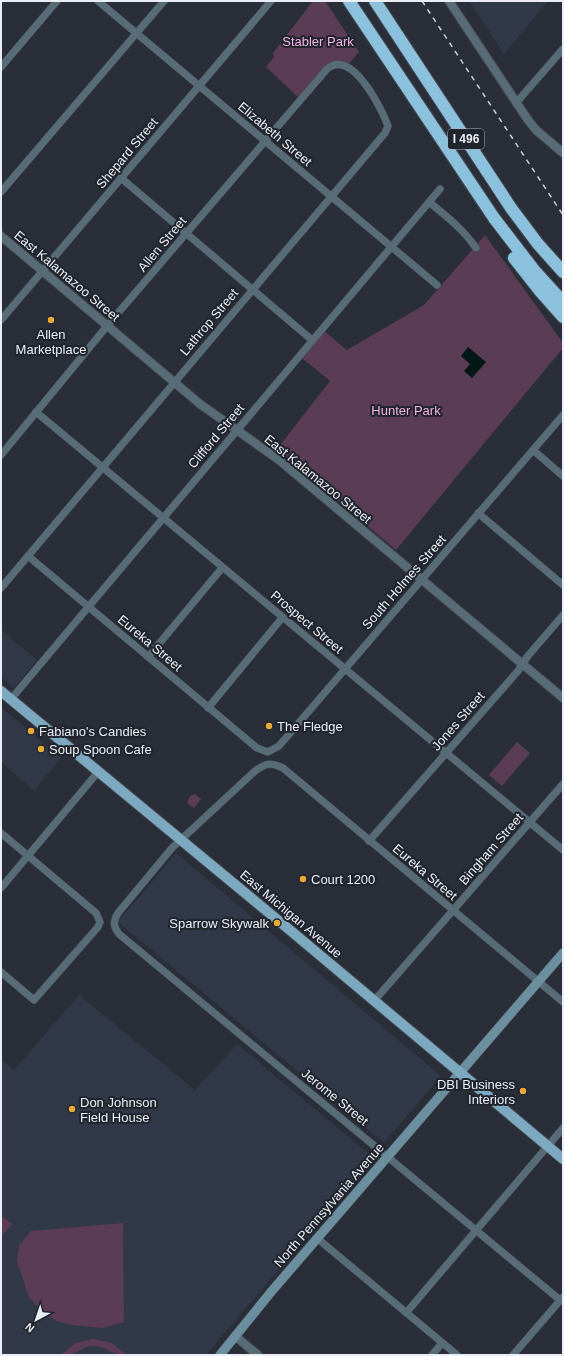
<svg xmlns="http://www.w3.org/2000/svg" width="564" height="1356" viewBox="0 0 564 1356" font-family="Helvetica,sans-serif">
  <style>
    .built { fill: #313847 }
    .green { fill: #5a3c54 }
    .water { fill: #031717 }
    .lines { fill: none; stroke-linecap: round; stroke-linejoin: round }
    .minor-casing { stroke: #454952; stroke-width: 8 }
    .tertiary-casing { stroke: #454952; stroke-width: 10 }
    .secondary-casing { stroke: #454952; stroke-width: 10 }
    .primary-casing { stroke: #454952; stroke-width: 12 }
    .motorway-casing { stroke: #454952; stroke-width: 14 }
    .minor { stroke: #576c77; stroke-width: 7 }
    .tertiary { stroke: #576c77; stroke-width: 8 }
    .secondary { stroke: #6c8fa0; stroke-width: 9 }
    .primary { stroke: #7da9c0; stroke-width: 10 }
    .motorway { stroke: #8bc1dc; stroke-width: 12 }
    .rail { stroke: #cccfd6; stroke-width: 1.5; stroke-dasharray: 5 5; stroke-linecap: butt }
    .poi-dot { fill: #e9ab38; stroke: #20242d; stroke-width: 1.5 }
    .labels { text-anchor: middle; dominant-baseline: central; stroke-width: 4; stroke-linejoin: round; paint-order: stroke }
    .shield { fill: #20242d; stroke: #aeb1b8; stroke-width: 1 }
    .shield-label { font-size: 12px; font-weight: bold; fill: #ebeef4 }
    .park-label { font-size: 13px; fill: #f4b3e5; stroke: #20242d }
    .street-label { font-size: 13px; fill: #ebeef4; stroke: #20242d }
    .poi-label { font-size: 13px; fill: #ebeef4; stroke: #20242d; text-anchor: start }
  </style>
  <rect width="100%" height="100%" fill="#2a2e38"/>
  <g class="built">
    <polygon points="469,1 548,1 504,54"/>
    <polygon points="1,630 37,660 14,688 1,676"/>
    <polygon points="1,707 61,758 34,791 1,762"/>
    <polygon points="176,853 441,1076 384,1143 118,922"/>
    <polygon points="79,995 195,1090 237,1044 374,1158 206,1355 1,1355 1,1059 14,1070"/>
  </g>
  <g class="green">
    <polygon points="313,1 325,1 359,52 344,69 327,67 299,98 266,67 274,57 273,53"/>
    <polygon points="485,235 563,343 563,348 396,550 277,449 330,381 302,358 324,331 347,350 424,305"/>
    <polygon points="517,742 530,753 502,786 489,775"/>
    <polygon points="195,794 201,799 194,808 187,803 190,796"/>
    <polygon points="3,1217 12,1224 1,1237 1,1220"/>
    <polygon points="123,1223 124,1322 103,1328 72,1325 56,1321 40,1309 29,1297 17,1261 19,1245 31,1231"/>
    <path d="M93,1339L112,1343L127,1355C112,1355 107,1347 94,1346C84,1346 79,1352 70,1355C68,1356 64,1355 61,1355L75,1343Z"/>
  </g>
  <polygon class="water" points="468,347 486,362 472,378 464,371 470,364 461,356"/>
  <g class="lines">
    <defs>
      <g id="minor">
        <polyline points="98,1 437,285"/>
        <polyline points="1,67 57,1"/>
        <polyline points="516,103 563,49"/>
        <polyline points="121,178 312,340"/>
        <polyline points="1,192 164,1"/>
        <path d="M429,202C446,216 463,229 476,248"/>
        <polyline points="1,320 271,1"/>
        <polyline points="36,412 563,850"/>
        <polyline points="533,450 563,476"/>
        <path d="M1,455L112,320L327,69C351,47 382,109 388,126L385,133L1,588"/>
        <polyline points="478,513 563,585"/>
        <polyline points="28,556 257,748 268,752 279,746 563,415"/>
        <polyline points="148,657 222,568"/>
        <polyline points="11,699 440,189"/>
        <polyline points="208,708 282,618"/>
        <polyline points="1,833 96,913 100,922 98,927 34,1000 1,972"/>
        <polyline points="369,841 518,671 527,657 563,615"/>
        <polyline points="1,888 98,772"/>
        <polyline points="374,1001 563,784"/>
        <polyline points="318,1239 457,1355"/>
        <path d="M560,1300L119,934C113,926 113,922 118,913L172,848L255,771C266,763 271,762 283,768L563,1002"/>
        <polyline points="406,1313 563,1128"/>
        <polyline points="432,1355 442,1343"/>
        <polyline points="513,1355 563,1297"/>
      </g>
      <g id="tertiary">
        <polyline points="449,1 528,120 536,130 563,153"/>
        <polyline points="1,236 200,404 279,460 563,698"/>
        <polyline points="235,1336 258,1355"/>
      </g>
      <polyline id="secondary" points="220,1355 271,1292 563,953"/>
      <polyline id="primary" points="1,691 291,931 563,1159"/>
      <g id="motorway">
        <polyline points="349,1 494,218 534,270 563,302"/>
        <polyline points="375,1 511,208 538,244 563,272"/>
        <polyline points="514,258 540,291 563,317"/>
      </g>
    </defs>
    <use href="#minor" class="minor-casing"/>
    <use href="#tertiary" class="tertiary-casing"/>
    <use href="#secondary" class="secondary-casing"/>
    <use href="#primary" class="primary-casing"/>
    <use href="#motorway" class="motorway-casing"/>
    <use href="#minor" class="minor"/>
    <use href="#tertiary" class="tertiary"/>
    <use href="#secondary" class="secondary"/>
    <use href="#primary" class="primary"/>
    <use href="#motorway" class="motorway"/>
    <polyline class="rail" points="422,1 563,215"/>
  </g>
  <g class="poi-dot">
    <circle cx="51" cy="320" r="4"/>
    <circle cx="269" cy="726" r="4"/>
    <circle cx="31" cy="731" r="4"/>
    <circle cx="41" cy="749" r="4"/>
    <circle cx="303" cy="879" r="4"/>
    <circle cx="277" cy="923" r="4"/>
    <circle cx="523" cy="1091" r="4"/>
    <circle cx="72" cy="1109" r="4"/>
  </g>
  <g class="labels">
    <rect class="shield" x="448" y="129" width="36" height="20" rx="3"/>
    <g class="shield-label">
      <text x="466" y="139">I 496</text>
    </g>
    <g class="park-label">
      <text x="318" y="41">Stabler Park</text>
      <text x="406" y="410">Hunter Park</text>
    </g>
    <g class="street-label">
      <text transform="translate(275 134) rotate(40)">Elizabeth Street</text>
      <text transform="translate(127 153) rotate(-50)">Shepard Street</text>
      <text transform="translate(162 244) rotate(-50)">Allen Street</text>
      <text transform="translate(67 276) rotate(40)">East Kalamazoo Street</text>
      <text transform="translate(209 322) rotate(-50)">Lathrop Street</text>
      <text transform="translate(216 436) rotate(-50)">Clifford Street</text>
      <text transform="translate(318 479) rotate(39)">East Kalamazoo Street</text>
      <text transform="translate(404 582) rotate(-49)">South Holmes Street</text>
      <text transform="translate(307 622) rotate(40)">Prospect Street</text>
      <text transform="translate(150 643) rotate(40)">Eureka Street</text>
      <text transform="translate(458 721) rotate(-49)">Jones Street</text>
      <text transform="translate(491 849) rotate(-49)">Bingham Street</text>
      <text transform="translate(425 872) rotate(40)">Eureka Street</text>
      <text transform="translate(291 914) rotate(40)">East Michigan Avenue</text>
      <text transform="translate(335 1097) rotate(39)">Jerome Street</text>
      <text transform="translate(329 1205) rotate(-49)">North Pennsylvania Avenue</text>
    </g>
    <g class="poi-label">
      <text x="51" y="334" text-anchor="middle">Allen<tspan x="51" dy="15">Marketplace</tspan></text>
      <text x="277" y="726">The Fledge</text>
      <text x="39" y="731">Fabiano's Candies</text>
      <text x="49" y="749">Soup Spoon Cafe</text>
      <text x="311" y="879">Court 1200</text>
      <text x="269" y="923" text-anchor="end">Sparrow Skywalk</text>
      <text x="515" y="1084" text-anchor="end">DBI Business<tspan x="515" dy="15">Interiors</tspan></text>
      <text x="80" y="1102">Don Johnson<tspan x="80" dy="15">Field House</tspan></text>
    </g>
  </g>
  <rect width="564" height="1356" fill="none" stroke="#ebeef4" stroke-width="4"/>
  <g transform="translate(36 1320) rotate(220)" stroke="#20242d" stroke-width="3" paint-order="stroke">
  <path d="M0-3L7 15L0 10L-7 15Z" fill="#ebeef4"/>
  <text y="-6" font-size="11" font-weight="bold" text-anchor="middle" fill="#ebeef4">N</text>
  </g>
</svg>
